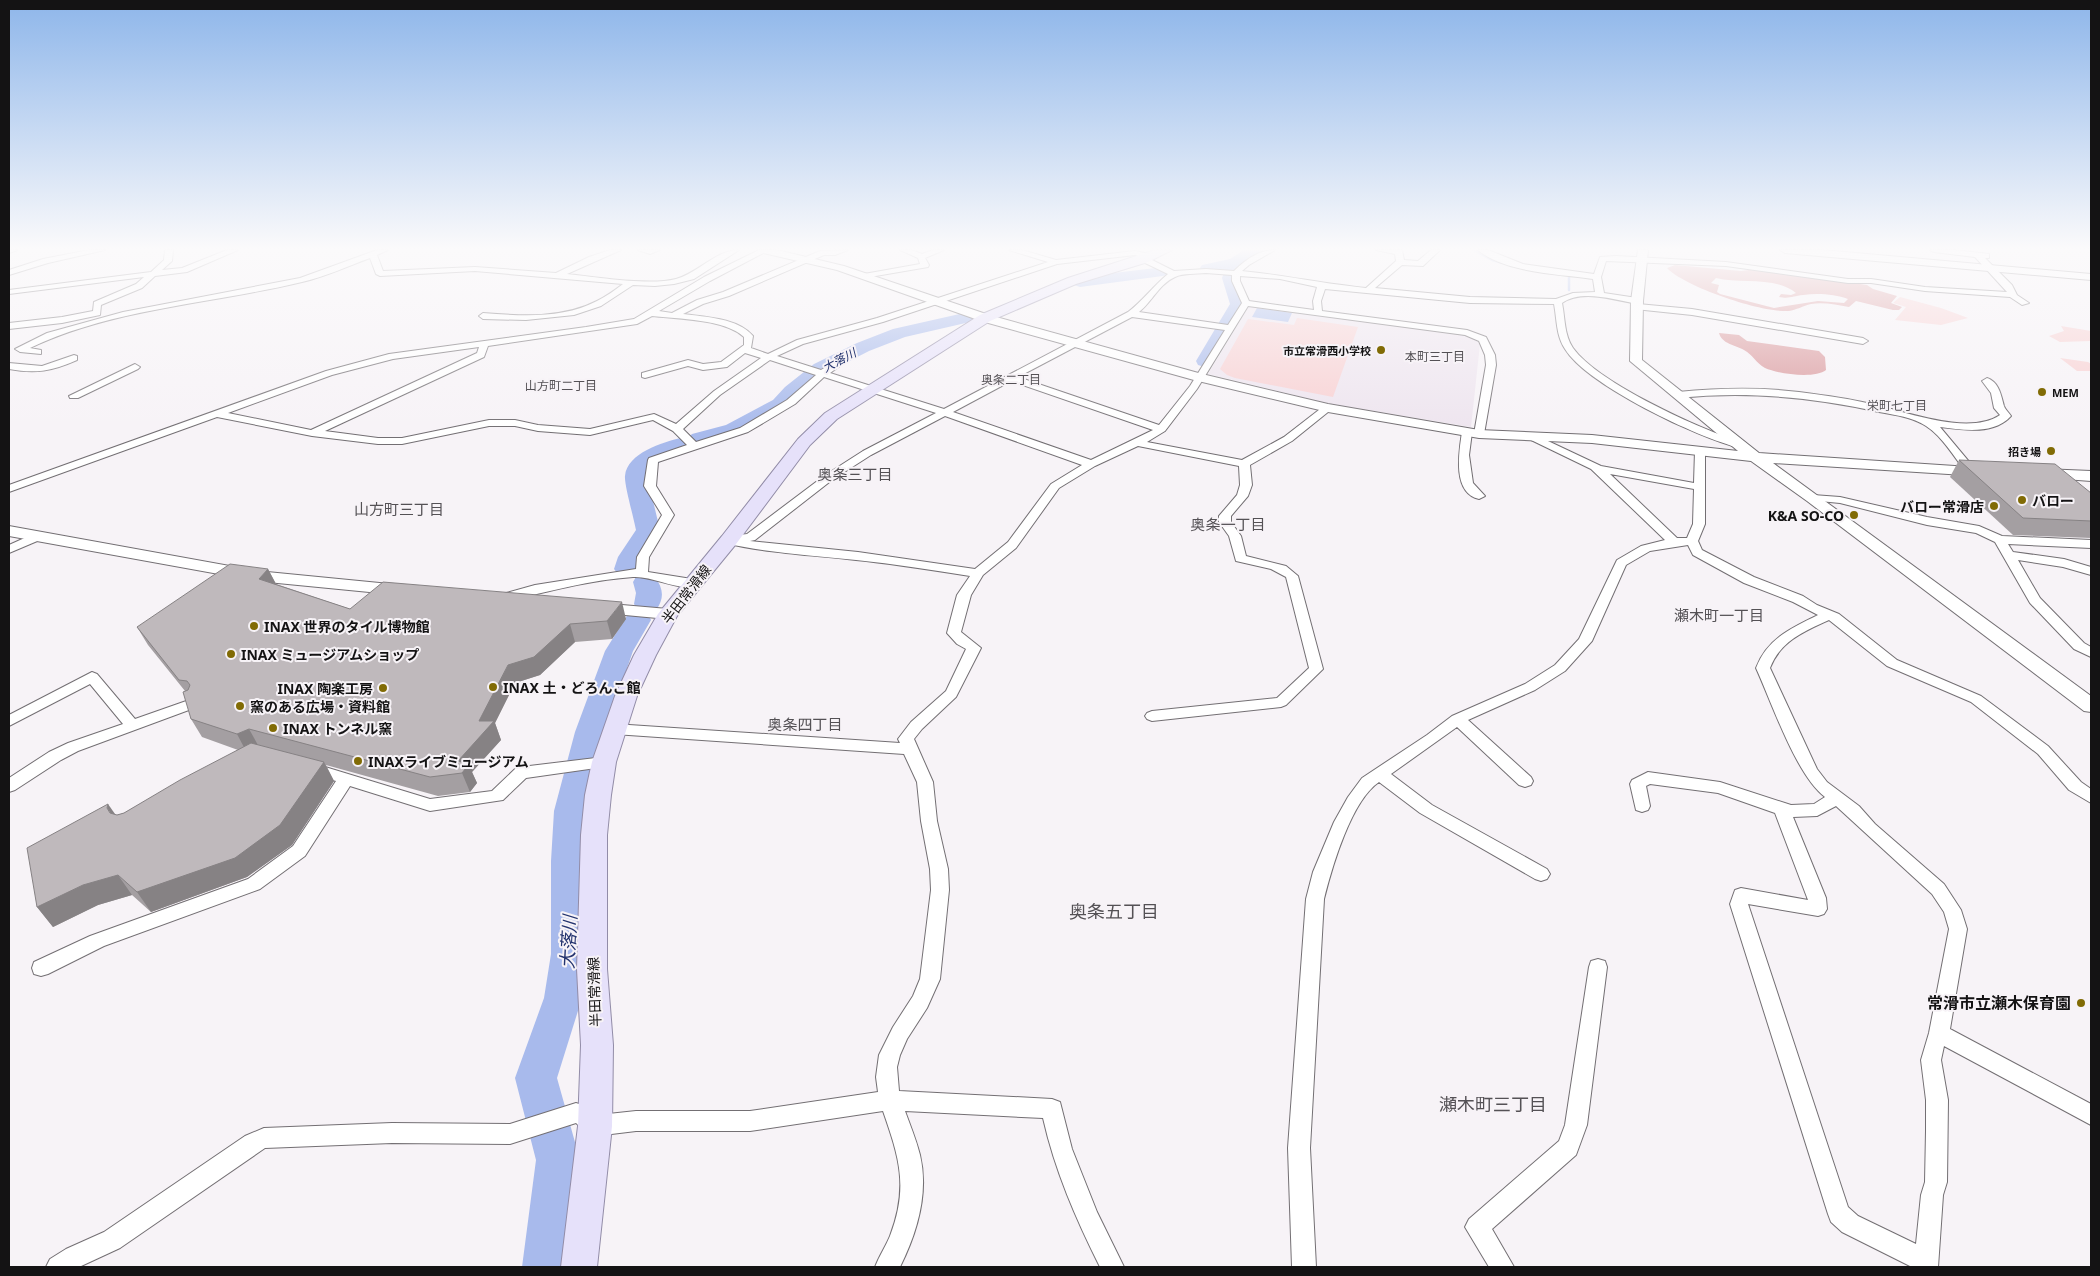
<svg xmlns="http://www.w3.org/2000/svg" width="2100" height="1276" viewBox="0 0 2100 1276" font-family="'Noto Sans','Noto Sans JP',sans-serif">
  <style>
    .built { fill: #eee5ef }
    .green { fill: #f8d1d3 }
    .forest { fill: #db9ca0; fill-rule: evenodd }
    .water { fill: #a8baec }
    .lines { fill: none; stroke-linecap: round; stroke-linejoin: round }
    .stream { stroke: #a8baec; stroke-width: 2.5 }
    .river { fill: #a8baec; fill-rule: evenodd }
    .street-casing { stroke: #736f73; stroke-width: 2 }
    .secondary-casing { stroke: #736f73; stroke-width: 2 }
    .primary-casing { stroke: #928ca7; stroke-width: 2 }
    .street { fill: #fff; fill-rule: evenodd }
    .secondary { fill: #fff; fill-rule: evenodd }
    .primary { fill: #e6e1fa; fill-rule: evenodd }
    .wall { fill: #a49fa2 }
    .shaded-wall { fill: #868284 }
    .building { fill: #bfb9bc; stroke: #868284 }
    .poi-dot { fill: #816b05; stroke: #f7f3f7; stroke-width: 2 }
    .labels { text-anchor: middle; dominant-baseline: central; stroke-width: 4; stroke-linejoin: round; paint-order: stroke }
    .far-poi-label { font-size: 11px; font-weight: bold; fill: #141314; stroke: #f7f3f7; text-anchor: end }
    .far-neighbourhood-label { font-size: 12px; fill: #545155; stroke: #f7f3f7 }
    .far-water-label { font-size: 12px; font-style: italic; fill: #23336e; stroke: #f7f3f7 }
    .poi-label { font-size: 14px; font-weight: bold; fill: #141314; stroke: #f7f3f7; text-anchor: start }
    .street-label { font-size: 14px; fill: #141314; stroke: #f7f3f7 }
    .neighbourhood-label { font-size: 15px; fill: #545155; stroke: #f7f3f7 }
    .near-poi-label { font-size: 16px; font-weight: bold; fill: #141314; stroke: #f7f3f7; text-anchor: end }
    .near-neighbourhood-label { font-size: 18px; fill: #545155; stroke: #f7f3f7 }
    .near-water-label { font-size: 18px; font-style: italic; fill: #23336e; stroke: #f7f3f7 }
  </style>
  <rect width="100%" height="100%" fill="#f7f3f7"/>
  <polygon class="built" points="1249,306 1464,334 1475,338 1480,344 1471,427 1331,404 1208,374"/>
  <g class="green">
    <polygon points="1900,297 1941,308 1968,318 1941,325 1895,320 1906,307 1893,303"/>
    <polygon points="1297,318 1358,327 1333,397 1235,378 1227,375 1220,369 1248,319 1294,325"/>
    <polygon points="2061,326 2091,331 2091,341 2060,342 2049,336 2064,331"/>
    <polygon points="2060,358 2088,362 2091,364 2091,371 2077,371"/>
  </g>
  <g class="forest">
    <path d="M1675,265L1741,271L1756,269L1867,285L1873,289L1897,296L1891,303L1902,307L1899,310H1893L1856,301L1849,307C1837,305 1824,302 1811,304C1803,306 1796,310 1789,311C1762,313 1685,287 1667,268ZM1716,278C1741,284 1776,276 1796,293L1791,295L1781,294L1779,297C1790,299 1793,296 1803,295C1817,293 1835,294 1848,299L1844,303L1818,301L1774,308L1720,294L1717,292L1719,285L1711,283Z"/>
    <path d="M1719,333L1739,335L1747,341L1819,351L1825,357L1826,370C1815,379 1778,374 1765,368C1756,363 1753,355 1744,350C1735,345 1722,344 1719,333Z"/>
  </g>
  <polygon class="water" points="1257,308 1292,313 1288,322 1252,317"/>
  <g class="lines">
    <g class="stream">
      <polyline points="1474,250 1492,260 1507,264"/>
      <polyline points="1566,274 1569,275 1569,290"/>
    </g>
    <g class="river">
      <polygon points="1244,250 1263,250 1242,265 1238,278 1246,304 1212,365 1205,367 1198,365 1196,361 1230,304 1222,278 1225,270 1208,273 1202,271 1200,268 1202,265 1230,259"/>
      <polygon points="1164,267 1170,269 1172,272 1170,275 1080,287 1074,285 1072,282 1074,279 1080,277"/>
      <polygon points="964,313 970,314 973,318 970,322 905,337 869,351 828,372 799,395 787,408 740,434 699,444 692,442 688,438 692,434 726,425 773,400 785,387 814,364 857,343 893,329"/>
      <path d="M681,438L689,439L692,444C681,460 655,456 647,476L660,530L642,557L641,564L644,565L648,570L644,575L655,577C663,588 665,598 656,610L647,612L638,610L634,604L636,593L633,582L636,577L618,574L614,569L618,557L636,530C634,519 624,484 625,476C627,453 663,442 681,438Z"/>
      <polygon points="638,612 648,614 651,620 633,651 605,732 586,811 585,861 589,954 582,998 557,1078 580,1160 570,1267 522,1267 536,1160 515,1078 544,998 551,954 551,861 554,811 575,732 605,651 628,614"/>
    </g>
    <defs>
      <g id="street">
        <polygon points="9,250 17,250 9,253"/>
        <polygon points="89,250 105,250 48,263 9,275 9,270 43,259"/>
        <polygon points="165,250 173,250 172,261 162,270 182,268 227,250 238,250 187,272 155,276 142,288 101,305 100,315 62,323 9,329 9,323 62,317 93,311 94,302 136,284 144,277 9,294 9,290 151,272 164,260"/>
        <path d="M377,250H388L377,255L383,271L475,267L556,273L589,257L610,250H621L567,274C596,277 649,286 676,279C698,273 716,250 739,250L694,279L674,284L655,286L633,285L601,306L574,315L526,320L483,319L479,316L483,313C521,316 563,319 597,301C607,296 615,290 623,284L475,271L380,276L376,274L370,258C348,266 325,277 302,282C212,304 114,308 30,348L41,350V354L20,352L15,349L47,333L123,312L300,278Z"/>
        <polygon points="638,250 660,250 650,254"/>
        <path d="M759,250H769L710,281L659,311L672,313L697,300L723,292L820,251L848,250L835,255H824L729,296L703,304L683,314C706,317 738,318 753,336L751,348L768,354L797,340L877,318L1048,262L1009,250H1022L1056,260L1135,251L1154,255V259H1150L1174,271L1206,269L1234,271C1245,260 1259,250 1275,250L1249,265L1242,271C1284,275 1324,284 1366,288L1396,261L1395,254L1376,250H1402L1404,260L1418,261L1431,250H1440L1423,266L1402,265L1375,288L1470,297L1556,299L1573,293L1595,292L1593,279C1560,274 1505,273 1478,250H1488L1523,264L1594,274L1600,257L1616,256L1726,262L1848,279H1871L1925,287L2007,292L1975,257L1934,252L1930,250H1955L1989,254V258H1985L2012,285L2017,295L2029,303L2022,305L2010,297L1925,291L1871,283H1848L1726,266L1606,261L1601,277L1604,293L1637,298L1641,301L1637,304C1615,300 1582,289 1562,303C1565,317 1564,335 1573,348C1598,383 1701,430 1744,443L1745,445L1744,447L1740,448C1698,438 1587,385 1565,349C1556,336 1557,319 1554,304L1470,303L1325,289L1321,301L1322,311L1467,330L1486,337L1495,355L1496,365L1484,434L1479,437L1474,434L1486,365L1485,355L1479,341L1465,335L1248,306L1197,389L1165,431L1147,442L1242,460L1284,437L1324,406L1328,405L1333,408L1292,441L1250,465L1252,485L1248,496L1231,516V522L1241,536L1246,556L1286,566L1298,576L1323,669L1286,705L1281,707L1152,721L1147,719L1145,716L1147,713L1152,711L1277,698L1309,668L1286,577L1271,569L1236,561L1229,536L1219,522V516L1237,495L1240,485L1239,466L1138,446L1095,466L1059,488L1016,548L983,575L971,595L961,632L981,648L956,697L922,729L914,739L933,782L937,821L948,869L949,890L940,979L927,1008L907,1039L900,1055L897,1067L899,1091L1052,1099L1060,1102L1072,1149L1097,1212L1124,1267H1100C1076,1219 1055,1171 1043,1118L905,1111C910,1125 916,1139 920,1155C929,1193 917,1233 900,1267H875C879,1256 886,1246 890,1236C909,1187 899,1157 883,1111L750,1131H636L595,1136L587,1133L576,1123L510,1144L392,1143L265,1148L120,1248L79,1267H46L50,1259L66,1249L104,1232L245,1136L264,1128L392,1123L510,1124L576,1103L594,1109L599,1115L636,1111H750L878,1092L876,1077L879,1055L893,1027L913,996L920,979L931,890L930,869L921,821L917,782L904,754L614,734L609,733L606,729L609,725L614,724L900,743L898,739L911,722L946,691L966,649L957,644L947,633L957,595L970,576C932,570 894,564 856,560C812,555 767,553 725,543L723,540L725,537L747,534L824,476L863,451L936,413L824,377L795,404L748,432L658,462L656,486L674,515L649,557L648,572L698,580L699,583L698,586C676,591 654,576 633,577C590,580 546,592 504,602L497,598L499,595L535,585L636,569L637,557L662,515L644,486L648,460L649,458L687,445L673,431L653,420L590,435L538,431L515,426H489L402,444H378L312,436L217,417L9,492V485L326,371L389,354L586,327L634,319L704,277ZM1135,255L1142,257L1140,259L1141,261L1168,274C1153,286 1143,301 1128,312L944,409L830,373L840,366V362H834L821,370L777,356L803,344L883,322L1057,264ZM1206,273L1232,275V281L1242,303L1228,325L1139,312C1152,302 1159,284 1175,277C1183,273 1197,274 1206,273ZM1240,276L1280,279L1317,287L1313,301L1314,310L1249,301L1240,281ZM652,316C678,319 725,319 744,337V345L721,362L703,364L688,360L642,373V377L645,378L688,366L703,370L727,367L745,353L761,358L714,391L676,424L654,414L590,429L538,425L515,420H489L402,438H378L325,431L484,357L488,346L637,324ZM1132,317L1225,330L1190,386L1159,425L1018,377ZM479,347L477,353L311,430L228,413L332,375L393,359ZM770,360L816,375L787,400L740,428L696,442L683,429L720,395ZM1011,381L1153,430L1091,460L953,412ZM945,416L1082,465L1051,484L1008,542L975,569L858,552L750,541L755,540L832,480L871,455Z"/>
        <polygon points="900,250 911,250 922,254 933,250 944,250 925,258 929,265 928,267 864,278 860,276 864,274 920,264 918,258"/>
        <polygon points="1638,304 1692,309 1863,338 1868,341 1863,344 1692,315 1635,309 1634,307"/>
        <path d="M74,355L77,356V360C52,371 36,374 9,369V363L42,366Z"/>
        <polygon points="135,364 140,367 138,369 78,398 70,398 69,396"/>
        <path d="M1987,378C1999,382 2001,395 2004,406C2005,409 2009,413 2011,416C1994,435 1963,430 1940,427L1976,470L1970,473L1966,472C1954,457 1943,437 1926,426C1913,417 1895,415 1879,412C1813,397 1746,391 1678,398L1673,395L1678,392C1719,388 1759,387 1799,392C1822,395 1845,398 1867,403C1903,410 1967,437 2000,415L1994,408L1991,393L1982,381Z"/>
        <path d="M1467,429L1472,432L1469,455L1473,483L1485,496L1479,499C1452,493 1459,452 1462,432Z"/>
        <path d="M1531,433L1601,466L1694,483L1695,451L1696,449H1704L1705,451V524L1698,541L1702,550L1754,577L1803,596L1817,605L1839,614L1897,660L1981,696L2048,746L2081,782L2091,789V803L2069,790L2038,754L1971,702L1887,666L1829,620C1805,631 1780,641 1770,668L1817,769L1827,782L1859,806L1875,824L1944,884L1961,910L1967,929L1950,1029L2091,1104V1125L1944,1046L1941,1060L1948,1100L1947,1182L1943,1195L1938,1267H1912L1842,1232L1831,1222L1828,1214L1730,904L1735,890L1741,888L1808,900L1775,813L1718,793L1650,784L1646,786L1650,806L1648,810L1642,812L1636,810L1630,784L1632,780L1648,772L1720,782L1791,805L1814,804L1825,797C1796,775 1772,703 1756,668C1767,639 1791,628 1818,615L1793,602L1744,583L1693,555L1688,545L1650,551L1626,565L1592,641L1565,671L1535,690L1468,720L1531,777L1533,781L1531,785L1525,787L1519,785L1457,727L1391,774L1432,805L1547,869L1550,874L1547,879L1541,881L1535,879L1420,813L1379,782C1351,801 1332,867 1324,899L1310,1148L1316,1267H1292L1288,1148L1306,899L1313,872L1334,822L1348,797L1362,778L1427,735L1452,716L1525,684L1555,665L1579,639L1617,560L1641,546L1665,540L1591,469L1527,438L1526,436ZM1610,474L1694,489L1693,524L1687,538H1677ZM1836,806L1932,894L1944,912L1949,929L1929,1033L1921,1060L1926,1100V1131L1925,1182L1921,1195L1916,1244L1858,1216L1848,1207L1748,904L1818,916L1824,914L1827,909L1826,898L1793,817L1817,816Z"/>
        <polygon points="1813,495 1840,497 1927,517 1979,526 2002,536 2091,540 2091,548 2008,544 2013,552 2064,559 2091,567 2091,575 2063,567 2018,560 2040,598 2084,643 2091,647 2091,657 2074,649 2030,603 1995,542 1976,533 1927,525 1840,503 1809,500 1807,498 1809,496"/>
        <polygon points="38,532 44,536 42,539 9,553 9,545"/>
        <polygon points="92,672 97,674 135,719 192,699 197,701 199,704 197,707 78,751 61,760 15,790 9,792 9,778 49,752 68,743 123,724 90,684 9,726 9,715"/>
        <polygon points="604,757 610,758 612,762 610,766 526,778 503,800 430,811 350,786 305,856 260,889 104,946 48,974 41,976 34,974 32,968 34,962 90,936 248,879 293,846 336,781 306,772 304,768 306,764 312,763 430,799 492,791 515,769 521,767"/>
        <polygon points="1598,959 1605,961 1607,967 1587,1125 1576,1155 1492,1229 1514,1267 1489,1267 1465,1227 1469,1219 1559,1141 1565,1125 1589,967 1591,961"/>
      </g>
      <g id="secondary">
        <polygon points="758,250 777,250 844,266 989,315 1202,374 1328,404 1479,430 1592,435 1738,451 1630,361 1631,301 1638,250 1648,250 1643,301 1642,360 1759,453 1985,468 1988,471 1985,474 1980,476 1773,463 2091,696 2091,712 2084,711 1807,501 1751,461 1592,443 1479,438 1328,412 1194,380 981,321 837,270 759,252"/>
        <polygon points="1780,250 1822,250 2091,274 2091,280 1785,253"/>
        <polygon points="2043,469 2091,471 2091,481 2038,477 2035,474 2038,471"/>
        <polygon points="9,526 257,571 400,585 406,586 409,590 406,594 400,595 257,581 9,536"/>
        <polygon points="599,603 668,609 674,610 677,614 674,618 668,619 593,612 590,608 593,604"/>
      </g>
      <polygon id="primary" points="1155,250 1172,250 1148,262 1076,284 990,321 837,419 810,445 736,544 677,616 656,655 637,696 616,762 611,795 607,835 607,969 613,1045 612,1126 597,1267 561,1267 578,1126 581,1045 577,969 581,835 585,795 592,762 615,696 634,655 658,614 722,536 798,439 825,413 980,315 1068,278"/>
    </defs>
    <use href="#street" class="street-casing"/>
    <use href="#secondary" class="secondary-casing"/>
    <use href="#primary" class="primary-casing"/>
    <use href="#street" class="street"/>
    <use href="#secondary" class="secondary"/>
    <use href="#primary" class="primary"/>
  </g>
  <g class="wall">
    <polygon points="1959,460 2091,493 2091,538 2013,535 1950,477"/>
    <polygon points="268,569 276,584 350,609 626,619 612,639 575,642 540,675 515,683 495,723 501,740 472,772 477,783 470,792 438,796 326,765 334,781 292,845 247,877 151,912 132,895 98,905 53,927 37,907 116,815 117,815 124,813 238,750 202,737 191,719 185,691 148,645 137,627"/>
  </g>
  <g class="shaded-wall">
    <polygon points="268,569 277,586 259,579"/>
    <polygon points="622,602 626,619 612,639 607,621"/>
    <polygon points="570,624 575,642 540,675 515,683 495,723 501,740 472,772 477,783 470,792 462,773 458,761 508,665"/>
    <polygon points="249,729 259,747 247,753 237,734"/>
    <polygon points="324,762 334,781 292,845 247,877 151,912 137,892"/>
    <polygon points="108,804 122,824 120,828 107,808"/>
    <polygon points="118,875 132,895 98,905 53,927 37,907 83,885"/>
  </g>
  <g class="building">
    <polygon points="1959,460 2055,464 2091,493 2091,521 2023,518"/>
    <polygon points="230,564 268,569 259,579 350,609 383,582 622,602 607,621 570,624 534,657 508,665 479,721 494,721 458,761 469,764 462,773 430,777 249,729 237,734 191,719 183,692 188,690 190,685 187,681 179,680 137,627"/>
    <polygon points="251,743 324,762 280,825 235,858 137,892 118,875 83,885 37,907 27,848 108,804 107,808 110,813 117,815 124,813 180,780"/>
  </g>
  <linearGradient id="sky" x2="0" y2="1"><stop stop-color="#8eb6ea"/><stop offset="0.58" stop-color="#fbfafb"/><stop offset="1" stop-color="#fbfafb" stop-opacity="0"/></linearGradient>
  <rect width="2100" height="429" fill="url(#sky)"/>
  <g class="poi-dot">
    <circle cx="1381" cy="350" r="5"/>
    <circle cx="2042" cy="392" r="5"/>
    <circle cx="2051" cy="451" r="5"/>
    <circle cx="2022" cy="500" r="5"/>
    <circle cx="1994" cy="506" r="5"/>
    <circle cx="1854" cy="515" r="5"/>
    <circle cx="254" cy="626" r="5"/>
    <circle cx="231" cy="654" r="5"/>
    <circle cx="493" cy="687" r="5"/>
    <circle cx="383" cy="688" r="5"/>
    <circle cx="240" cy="706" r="5"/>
    <circle cx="273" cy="728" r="5"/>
    <circle cx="358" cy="761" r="5"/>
    <circle cx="2081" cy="1003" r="5"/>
  </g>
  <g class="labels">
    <g class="far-poi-label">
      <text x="1371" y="350">市立常滑西小学校</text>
      <text x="2052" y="392" text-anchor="start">MEM</text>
      <text x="2041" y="451">招き場</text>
    </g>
    <g class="far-neighbourhood-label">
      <text x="1435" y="356">本町三丁目</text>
      <text x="1011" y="379">奥条二丁目</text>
      <text x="561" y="385">山方町二丁目</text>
      <text x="1897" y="405">栄町七丁目</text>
    </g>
    <g class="far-water-label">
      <text transform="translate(839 360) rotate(-28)">大落川</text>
    </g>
    <g class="poi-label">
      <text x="2032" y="500">バロー</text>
      <text x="1984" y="506" text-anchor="end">バロー常滑店</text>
      <text x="1844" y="515" text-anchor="end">K&amp;A SO-CO</text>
      <text x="264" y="626">INAX 世界のタイル博物館</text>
      <text x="241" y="654">INAX ミュージアムショップ</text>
      <text x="503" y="687">INAX 土・どろんこ館</text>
      <text x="373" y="688" text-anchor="end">INAX 陶楽工房</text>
      <text x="250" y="706">窯のある広場・資料館</text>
      <text x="283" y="728">INAX トンネル窯</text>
      <text x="368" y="761">INAXライブミュージアム</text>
    </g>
    <g class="street-label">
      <text transform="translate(686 594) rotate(-52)">半田常滑線</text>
      <text transform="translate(594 992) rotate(-92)">半田常滑線</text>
    </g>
    <g class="neighbourhood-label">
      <text x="855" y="474">奥条三丁目</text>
      <text x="399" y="509">山方町三丁目</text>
      <text x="1228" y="524">奥条一丁目</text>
      <text x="1719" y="615">瀬木町一丁目</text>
      <text x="805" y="724">奥条四丁目</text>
    </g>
    <g class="near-poi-label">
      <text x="2071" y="1003">常滑市立瀬木保育園</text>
    </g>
    <g class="near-neighbourhood-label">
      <text x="1114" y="911">奥条五丁目</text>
      <text x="1493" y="1104">瀬木町三丁目</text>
    </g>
    <g class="near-water-label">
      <text transform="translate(568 942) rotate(-87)">大落川</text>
    </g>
  </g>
  <rect width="2100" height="1276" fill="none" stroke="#141314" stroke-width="20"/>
</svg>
